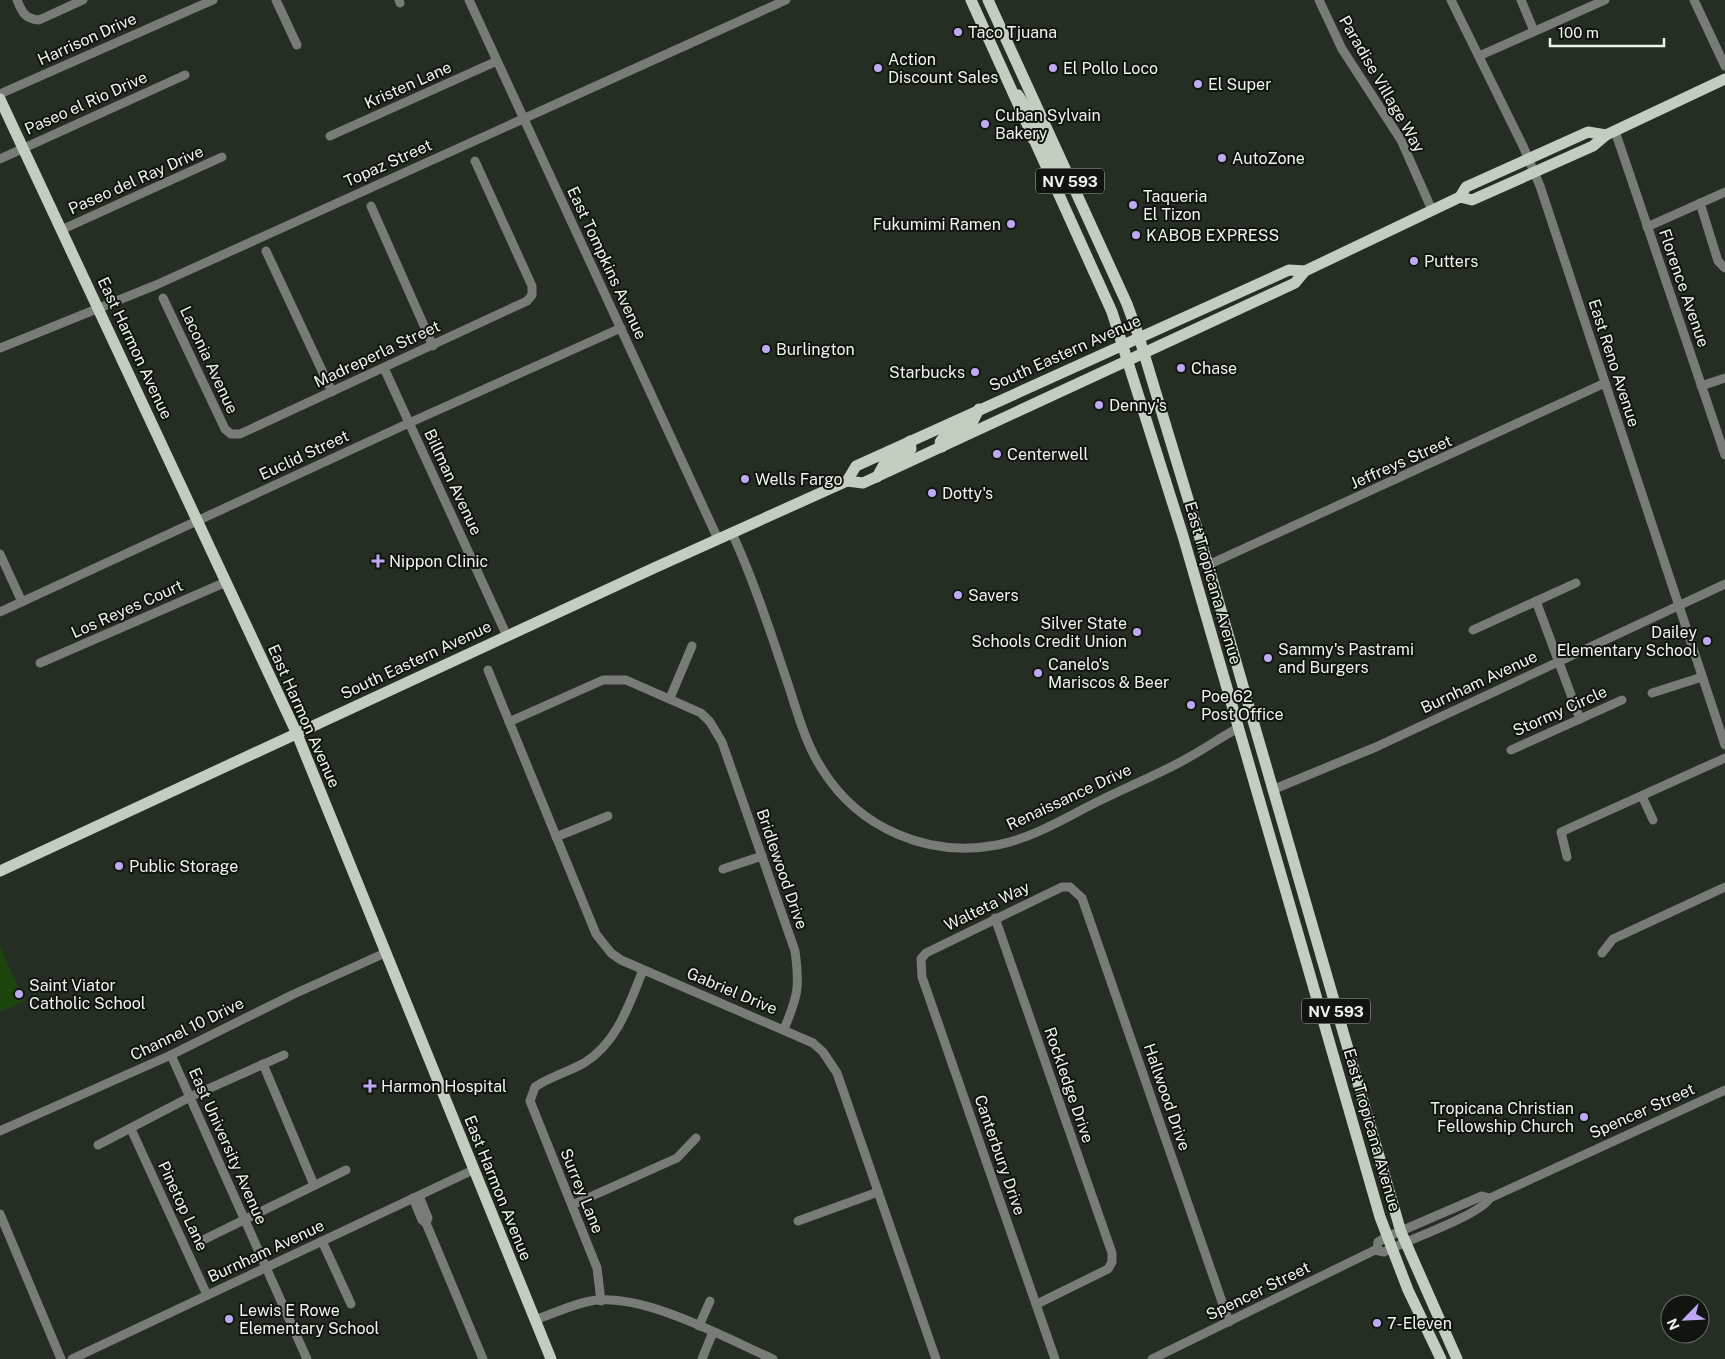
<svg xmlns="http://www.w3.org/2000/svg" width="1725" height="1359" viewBox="0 0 1725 1359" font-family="'Public Sans',sans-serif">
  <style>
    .green { fill: #1b450d }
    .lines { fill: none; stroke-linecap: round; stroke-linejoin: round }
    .minor { stroke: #777c76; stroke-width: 9 }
    .major { stroke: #c3cec0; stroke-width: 11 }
    .poi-dot { fill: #bea9f5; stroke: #11150f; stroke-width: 2 }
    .labels { text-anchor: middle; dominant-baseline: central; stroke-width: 4; stroke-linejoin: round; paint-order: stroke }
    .shield { fill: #11150f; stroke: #abb1aa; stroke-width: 1 }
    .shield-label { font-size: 15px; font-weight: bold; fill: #edf4ec }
    .poi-label { font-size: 16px; fill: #edf4ec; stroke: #11150f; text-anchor: start }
    .street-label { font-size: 16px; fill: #edf4ec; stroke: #11150f }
  </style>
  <rect width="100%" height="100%" fill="#242e22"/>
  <polygon class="green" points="0,946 24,1001 0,1012"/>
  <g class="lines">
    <g class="minor">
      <path d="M17,0C22,12 25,19 39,20L83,0"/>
      <polyline points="276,0 297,45"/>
      <polyline points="399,0 400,3"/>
      <polyline points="469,0 718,539"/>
      <polyline points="1319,0 1342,49 1401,140 1432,210"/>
      <polyline points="1451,0 1523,146 1540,186 1725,745"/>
      <polyline points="1521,0 1534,31"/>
      <polyline points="1694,0 1725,66"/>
      <polyline points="1479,56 1605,0"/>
      <polyline points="0,94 213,0"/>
      <polyline points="1615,131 1725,455"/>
      <polyline points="330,136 497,61"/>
      <polyline points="0,159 185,75"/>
      <polyline points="1700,203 1718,261 1725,268"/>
      <polyline points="371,206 433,346"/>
      <polyline points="1647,227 1725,192"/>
      <polyline points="61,230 222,157"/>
      <polyline points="266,251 332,392"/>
      <polyline points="163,298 225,429 231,434 240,434 527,301 532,295 532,286 475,161"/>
      <polyline points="0,348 156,285 786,0"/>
      <polyline points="384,368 507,636"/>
      <polyline points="1701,386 1725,378"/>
      <path d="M732,533C754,581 770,631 787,681C797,711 805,743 822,769C859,829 929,858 997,845C1034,838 1068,816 1101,800C1129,786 1159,774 1186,759C1204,749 1220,738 1238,728"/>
      <polyline points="0,554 22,602"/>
      <polyline points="1208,565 1605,383"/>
      <polyline points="1536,601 1580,719"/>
      <polyline points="0,612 409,423 621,328"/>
      <polyline points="1473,630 1576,583"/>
      <polyline points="40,663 226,582"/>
      <polyline points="488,670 596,934 611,953 621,960 813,1043 823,1052 837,1073 936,1359"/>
      <polyline points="1652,693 1702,677"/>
      <polyline points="670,698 692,646"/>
      <path d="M509,722L603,680H626L701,713L710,722L722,742L795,951C800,987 798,996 784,1029"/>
      <polyline points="1511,750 1622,700"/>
      <polyline points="1272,790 1376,747 1725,584"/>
      <polyline points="1642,796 1653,820"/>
      <polyline points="556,837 608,816"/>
      <polyline points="1567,857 1561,832 1725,758"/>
      <polyline points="723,869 762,856"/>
      <polyline points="995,918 1112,1253 1112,1262 1108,1269 1037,1304"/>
      <polyline points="1602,953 1613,939 1725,887"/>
      <polyline points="171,1055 307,1359"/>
      <polyline points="263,1064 314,1185"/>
      <polyline points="131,1129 207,1295"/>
      <polyline points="0,1131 171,1055 294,994 385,953"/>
      <polyline points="98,1145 190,1097 284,1055"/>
      <polyline points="419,1196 428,1218 426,1223"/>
      <polyline points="413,1198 422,1220 426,1223 483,1359"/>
      <polyline points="572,1205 677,1158 696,1138"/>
      <polyline points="0,1214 61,1359"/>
      <polyline points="798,1221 878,1192"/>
      <polyline points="322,1241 351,1304"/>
      <polyline points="199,1242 346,1170"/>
      <polyline points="1377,1249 1378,1242 1387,1237 1482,1196 1490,1198"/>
      <path d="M601,1301L597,1268L530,1101L535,1087C550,1077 568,1072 584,1063C617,1043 629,1005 643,970"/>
      <path d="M535,1320C552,1314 569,1306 586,1302C638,1289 725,1338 773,1359"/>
      <polyline points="699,1326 710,1301"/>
      <polyline points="72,1359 473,1170"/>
      <polyline points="702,1359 713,1332"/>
      <polyline points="1055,1359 922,977 921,959 926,953 1062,887 1070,887 1082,898 1229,1322"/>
      <path d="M1152,1359L1375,1250L1384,1252C1407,1240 1479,1216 1490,1198L1725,1090"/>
    </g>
    <g class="major">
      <polyline points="971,0 1112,312 1183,536 1380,1217 1408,1290 1441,1359"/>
      <polyline points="988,0 1127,304 1139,337 1208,565 1401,1232 1457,1359"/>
      <polyline points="1018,95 1041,129"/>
      <polyline points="0,99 297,734 551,1359"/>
      <polyline points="1033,139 1039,138 1057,168"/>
      <polyline points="1460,197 1466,187 1588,132 1606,135"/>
      <polyline points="942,447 940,442 943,438 972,423 979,409"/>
      <polyline points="877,477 884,464 906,454 911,449 910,441"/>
      <polyline points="847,481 856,466 1289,270 1305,271"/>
      <polyline points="0,871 654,568 847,481 863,483 1295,283 1305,271 1460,197 1472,200 1593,146 1606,135 1725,79"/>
    </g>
  </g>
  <g class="poi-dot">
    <circle cx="958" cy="32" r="5"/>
    <circle cx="878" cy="68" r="5"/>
    <circle cx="1053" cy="68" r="5"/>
    <circle cx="1198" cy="84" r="5"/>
    <circle cx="985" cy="124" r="5"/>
    <circle cx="1222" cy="158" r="5"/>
    <circle cx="1133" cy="205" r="5"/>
    <circle cx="1011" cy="224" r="5"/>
    <circle cx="1136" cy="235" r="5"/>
    <circle cx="1414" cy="261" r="5"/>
    <circle cx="766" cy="349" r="5"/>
    <circle cx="1181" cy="368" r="5"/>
    <circle cx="975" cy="372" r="5"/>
    <circle cx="1099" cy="405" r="5"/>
    <circle cx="997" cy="454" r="5"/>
    <circle cx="745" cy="479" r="5"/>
    <circle cx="932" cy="493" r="5"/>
    <path d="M375.5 553.5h5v5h5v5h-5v5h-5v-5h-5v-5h5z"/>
    <circle cx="958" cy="595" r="5"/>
    <circle cx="1137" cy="632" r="5"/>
    <circle cx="1707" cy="641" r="5"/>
    <circle cx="1268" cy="658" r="5"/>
    <circle cx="1038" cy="673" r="5"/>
    <circle cx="1191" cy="705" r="5"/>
    <circle cx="119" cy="866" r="5"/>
    <circle cx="19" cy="994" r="5"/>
    <path d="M367.5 1078.5h5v5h5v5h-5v5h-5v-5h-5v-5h5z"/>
    <circle cx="1584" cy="1117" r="5"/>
    <circle cx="229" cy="1319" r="5"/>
    <circle cx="1377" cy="1323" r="5"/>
  </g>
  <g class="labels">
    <g class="shield">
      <rect x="1036" y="168.5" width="68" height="25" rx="4"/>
      <rect x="1302" y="998.5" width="68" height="25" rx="4"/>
    </g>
    <g class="shield-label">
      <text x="1070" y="181">NV 593</text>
      <text x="1336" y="1011">NV 593</text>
    </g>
    <g class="poi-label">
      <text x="968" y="32">Taco Tjuana</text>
      <text x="888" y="59">Action<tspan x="888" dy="18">Discount Sales</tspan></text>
      <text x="1063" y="68">El Pollo Loco</text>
      <text x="1208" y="84">El Super</text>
      <text x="995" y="115">Cuban Sylvain<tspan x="995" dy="18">Bakery</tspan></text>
      <text x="1232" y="158">AutoZone</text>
      <text x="1143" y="196">Taqueria<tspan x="1143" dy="18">El Tizon</tspan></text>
      <text x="1001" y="224" text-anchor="end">Fukumimi Ramen</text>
      <text x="1146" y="235">KABOB EXPRESS</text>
      <text x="1424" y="261">Putters</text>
      <text x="776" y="349">Burlington</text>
      <text x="1191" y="368">Chase</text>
      <text x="965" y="372" text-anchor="end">Starbucks</text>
      <text x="1109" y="405">Denny's</text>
      <text x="1007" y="454">Centerwell</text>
      <text x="755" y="479">Wells Fargo</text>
      <text x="942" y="493">Dotty's</text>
      <text x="389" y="561">Nippon Clinic</text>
      <text x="968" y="595">Savers</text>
      <text x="1127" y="623" text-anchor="end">Silver State<tspan x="1127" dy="18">Schools Credit Union</tspan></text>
      <text x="1697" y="632" text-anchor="end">Dailey<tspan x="1697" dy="18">Elementary School</tspan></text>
      <text x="1278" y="649">Sammy's Pastrami<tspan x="1278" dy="18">and Burgers</tspan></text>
      <text x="1048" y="664">Canelo's<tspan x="1048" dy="18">Mariscos &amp; Beer</tspan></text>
      <text x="1201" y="696">Poe 62<tspan x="1201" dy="18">Post Office</tspan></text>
      <text x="129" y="866">Public Storage</text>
      <text x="29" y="985">Saint Viator<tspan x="29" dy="18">Catholic School</tspan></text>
      <text x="381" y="1086">Harmon Hospital</text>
      <text x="1574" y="1108" text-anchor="end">Tropicana Christian<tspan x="1574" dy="18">Fellowship Church</tspan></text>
      <text x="239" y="1310">Lewis E Rowe<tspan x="239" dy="18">Elementary School</tspan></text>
      <text x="1387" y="1323">7-Eleven</text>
    </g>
    <g class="street-label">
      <text transform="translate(87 39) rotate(-24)">Harrison Drive</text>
      <text transform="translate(1382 84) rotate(60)">Paradise Village Way</text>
      <text transform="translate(408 85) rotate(-24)">Kristen Lane</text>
      <text transform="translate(86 103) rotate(-24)">Paseo el Rio Drive</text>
      <text transform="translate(388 163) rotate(-24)">Topaz Street</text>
      <text transform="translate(136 180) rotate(-24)">Paseo del Ray Drive</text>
      <text transform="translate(607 263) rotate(65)">East Tompkins Avenue</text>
      <text transform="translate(1684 288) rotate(71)">Florence Avenue</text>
      <text transform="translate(135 348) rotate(65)">East Harmon Avenue</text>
      <text transform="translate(1065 353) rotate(-24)">South Eastern Avenue</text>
      <text transform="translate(377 354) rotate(-25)">Madreperla Street</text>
      <text transform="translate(209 360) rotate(65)">Laconia Avenue</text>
      <text transform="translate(1614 363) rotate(72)">East Reno Avenue</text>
      <text transform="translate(304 455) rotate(-25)">Euclid Street</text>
      <text transform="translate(1401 462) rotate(-24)">Jeffreys Street</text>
      <text transform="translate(453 482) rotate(65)">Billman Avenue</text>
      <text transform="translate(1213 583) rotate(74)">East Tropicana Avenue</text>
      <text transform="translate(127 609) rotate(-24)">Los Reyes Court</text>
      <text transform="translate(416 660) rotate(-25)">South Eastern Avenue</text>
      <text transform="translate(1479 682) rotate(-25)">Burnham Avenue</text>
      <text transform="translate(1560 711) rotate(-24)">Stormy Circle</text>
      <text transform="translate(304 716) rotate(66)">East Harmon Avenue</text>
      <text transform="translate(1069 797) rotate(-25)">Renaissance Drive</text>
      <text transform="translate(782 869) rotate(71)">Bridlewood Drive</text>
      <text transform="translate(987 906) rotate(-26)">Walteta Way</text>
      <text transform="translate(732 991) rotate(23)">Gabriel Drive</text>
      <text transform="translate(187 1029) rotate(-26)">Channel 10 Drive</text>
      <text transform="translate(1069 1085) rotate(71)">Rockledge Drive</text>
      <text transform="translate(1167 1097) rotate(71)">Hallwood Drive</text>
      <text transform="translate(1642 1111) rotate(-24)">Spencer Street</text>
      <text transform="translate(1372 1130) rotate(74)">East Tropicana Avenue</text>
      <text transform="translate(228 1146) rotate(66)">East University Avenue</text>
      <text transform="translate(1000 1155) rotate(71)">Canterbury Drive</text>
      <text transform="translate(498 1188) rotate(68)">East Harmon Avenue</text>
      <text transform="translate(582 1191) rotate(68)">Surrey Lane</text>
      <text transform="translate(183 1206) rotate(65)">Pinetop Lane</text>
      <text transform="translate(266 1251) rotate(-25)">Burnham Avenue</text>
      <text transform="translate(1258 1291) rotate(-26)">Spencer Street</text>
    </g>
  </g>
  <g transform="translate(1685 1319) rotate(246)"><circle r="24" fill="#11150f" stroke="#696e67"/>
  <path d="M0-4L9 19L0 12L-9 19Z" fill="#bea9f5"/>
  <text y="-8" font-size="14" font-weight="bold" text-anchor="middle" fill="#edf4ec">N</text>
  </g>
  <path d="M1550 38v8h114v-8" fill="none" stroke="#edf4ec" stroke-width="2.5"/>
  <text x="1558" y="38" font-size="15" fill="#edf4ec" stroke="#11150f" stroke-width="4" paint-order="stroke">100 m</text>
</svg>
